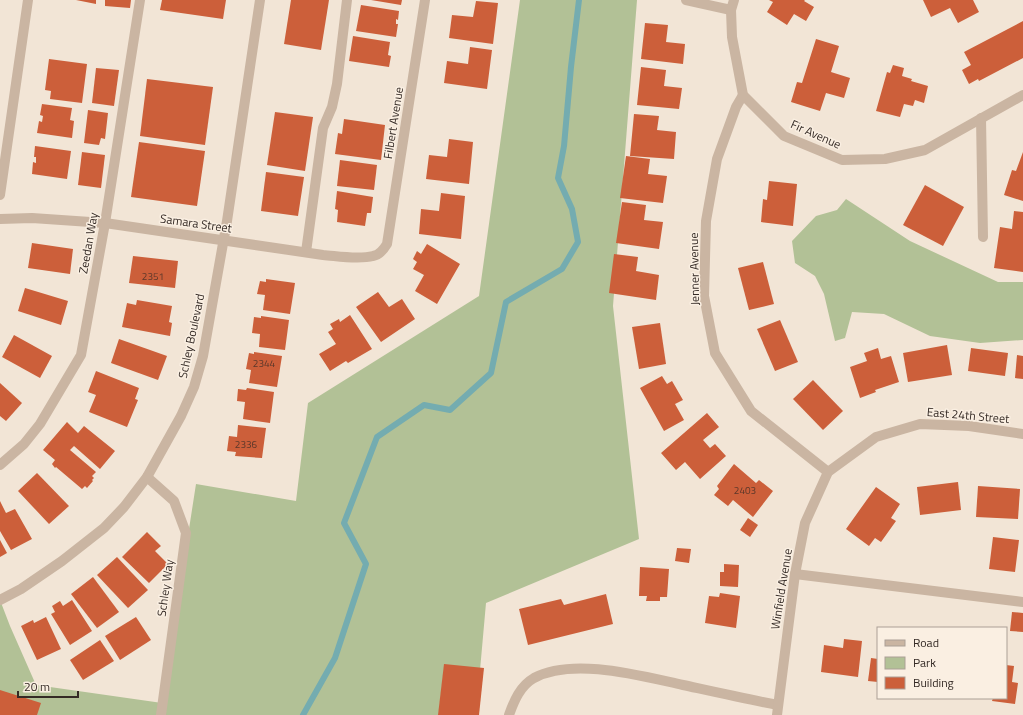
<svg xmlns="http://www.w3.org/2000/svg" width="1023" height="715" viewBox="0 0 1023 715" font-family="'Titillium Web',sans-serif">
  <style>
    .green { fill: #b2c196 }
    .lines { fill: none; stroke-linecap: round; stroke-linejoin: round }
    .stream { stroke: #74acb0; stroke-width: 6 }
    .building { fill: #cc5f3a }
    .service { stroke: #cab5a2; stroke-width: 10 }
    .minor { stroke: #cab5a2; stroke-width: 10 }
    .labels { text-anchor: middle; dominant-baseline: central; stroke-width: 3; stroke-linejoin: round; paint-order: stroke }
    .number-label { font-size: 10px; fill: #5a372a }
    .street-label { font-size: 12px; fill: #342a25; stroke: #faefe2 }
  </style>
  <rect width="100%" height="100%" fill="#f2e5d6"/>
  <g class="green">
    <polygon points="520,0 637,0 613,306 639,539 486,603 476,715 0,715 0,600 10,626 36,685 162,703 196,484 296,501 308,403 479,296"/>
    <polygon points="846,199 910,241 998,282 1023,282 1023,340 980,343 930,336 884,314 852,312 845,338 835,341 824,294 815,276 795,263 792,241 816,216 837,210"/>
  </g>
  <g class="lines">
    <polyline class="stream" points="303,715 335,658 366,564 344,523 377,437 424,405 450,410 491,373 506,302 562,269 578,242 572,209 558,178 564,146 571,67 579,0"/>
  </g>
  <g class="building">
    <polygon points="76,0 96,0 96,4"/>
    <polygon points="105,0 131,0 130,8 105,6"/>
    <polygon points="162,0 226,0 223,19 160,10"/>
    <polygon points="291,0 329,0 321,50 284,44"/>
    <polygon points="371,0 402,0 401,5"/>
    <polygon points="769,0 805,0 804,1 814,7 806,21 794,14 787,25 767,12 773,2"/>
    <polygon points="923,0 973,0 979,12 958,23 950,8 931,17"/>
    <polygon points="476,1 498,3 493,44 449,38 452,15 473,17"/>
    <polygon points="361,5 399,11 398,20 396,19 396,24 398,24 396,37 356,31"/>
    <polygon points="1023,21 1023,58 979,81 978,79 969,84 962,70 971,65 964,52"/>
    <polygon points="645,23 668,25 666,42 685,44 683,64 641,59"/>
    <polygon points="353,36 390,42 388,55 391,56 389,67 349,61"/>
    <polygon points="816,39 839,46 831,72 850,78 844,98 826,93 820,111 791,102 797,82 802,83"/>
    <polygon points="470,47 492,50 487,89 444,83 447,61 468,64"/>
    <polygon points="49,59 87,64 82,103 50,99 51,91 45,90"/>
    <polygon points="893,65 904,68 902,76 912,79 911,81 928,86 924,103 915,100 913,106 904,104 900,117 876,111 887,72 890,73"/>
    <polygon points="641,67 666,70 664,86 682,88 679,109 637,105"/>
    <polygon points="96,68 119,70 114,106 92,103"/>
    <polygon points="147,79 213,87 205,145 140,136"/>
    <polygon points="42,104 72,108 70,120 74,121 72,138 37,133 39,121 42,122 43,116 40,115"/>
    <polygon points="88,110 108,113 105,139 101,138 99,145 84,143"/>
    <polygon points="275,112 313,117 305,171 267,165"/>
    <polygon points="634,114 659,116 657,130 676,132 674,159 630,156"/>
    <polygon points="344,119 385,125 381,160 335,154 338,133 342,134"/>
    <polygon points="449,139 473,142 469,184 426,179 429,155 447,157"/>
    <polygon points="139,142 205,151 197,206 131,197"/>
    <polygon points="35,146 71,151 67,179 32,174 33,162 36,163 36,157 34,157"/>
    <polygon points="82,152 105,155 101,188 78,185"/>
    <polygon points="1023,152 1023,201 1004,195 1012,170 1016,171"/>
    <polygon points="626,156 650,159 648,174 667,176 663,203 620,198"/>
    <polygon points="340,160 377,165 374,190 337,186"/>
    <polygon points="266,172 304,177 298,216 261,211"/>
    <polygon points="769,181 797,184 793,226 761,222 763,199 767,200"/>
    <polygon points="925,185 964,207 943,246 903,225"/>
    <polygon points="337,191 373,197 371,213 367,213 365,226 337,222 338,210 335,209"/>
    <polygon points="441,193 465,196 461,239 419,234 421,209 439,211"/>
    <polygon points="622,202 646,205 644,220 663,222 659,249 616,243"/>
    <polygon points="1014,211 1023,212 1023,272 994,268 1000,227 1012,229"/>
    <polygon points="32,243 73,249 70,274 28,268"/>
    <polygon points="427,244 460,264 437,304 415,291 424,275 413,269 417,262 413,259 417,251 421,254"/>
    <polygon points="614,254 638,257 636,271 659,275 656,300 609,293"/>
    <polygon points="133,256 178,261 175,288 129,283"/>
    <polygon points="763,262 774,304 749,310 738,268"/>
    <polygon points="266,279 295,283 290,314 263,310 265,295 257,294 260,281 266,282"/>
    <polygon points="25,288 68,301 61,325 18,311"/>
    <polygon points="378,292 389,307 402,299 415,319 381,342 356,307"/>
    <polygon points="137,300 172,306 169,322 172,323 170,336 122,327 127,303 136,305"/>
    <polygon points="350,315 372,349 348,363 346,361 330,371 319,354 336,344 328,332 333,329 330,324 339,319 340,322"/>
    <polygon points="261,316 289,320 285,350 259,347 260,334 252,333 254,317 261,318"/>
    <polygon points="780,320 798,362 775,371 757,329"/>
    <polygon points="660,323 666,364 639,369 632,327"/>
    <polygon points="14,335 52,356 40,378 2,357"/>
    <polygon points="119,339 167,356 158,380 111,363"/>
    <polygon points="947,345 952,375 908,382 903,353"/>
    <polygon points="878,348 881,359 891,356 899,382 875,390 876,392 860,398 850,367 867,361 864,353"/>
    <polygon points="971,348 1008,353 1005,376 968,371"/>
    <polygon points="254,352 282,356 277,387 249,383 251,370 246,369 249,353 254,354"/>
    <polygon points="1017,355 1023,356 1023,379 1015,378"/>
    <polygon points="96,371 139,388 135,399 138,400 127,427 89,412 96,395 88,392"/>
    <polygon points="662,376 667,384 672,381 683,400 675,404 684,420 664,431 640,388"/>
    <polygon points="813,380 843,411 823,430 793,399"/>
    <polygon points="0,383 22,403 6,421 0,416"/>
    <polygon points="247,388 274,392 270,423 243,419 245,402 237,401 238,389 246,390"/>
    <polygon points="707,413 719,427 703,440 710,448 715,444 726,456 700,479 685,462 676,470 661,453"/>
    <polygon points="67,422 78,433 84,426 115,451 100,469 74,446 70,450 96,472 92,476 94,478 92,480 93,481 87,488 85,486 82,489 56,467 55,468 52,464 55,460 43,450"/>
    <polygon points="238,425 266,428 262,458 235,456 236,452 227,451 229,436 237,437"/>
    <polygon points="734,464 756,483 759,480 773,491 753,517 733,500 728,506 714,495 719,489 717,486"/>
    <polygon points="37,473 69,506 49,524 18,491"/>
    <polygon points="958,482 961,510 920,515 917,487"/>
    <polygon points="978,486 1020,489 1018,519 976,517"/>
    <polygon points="876,487 900,504 891,518 896,521 881,542 875,538 869,546 846,529"/>
    <polygon points="0,501 6,513 15,509 32,539 11,550 0,531"/>
    <polygon points="748,518 758,525 750,537 740,530"/>
    <polygon points="147,532 161,546 155,551 168,564 149,583 122,557"/>
    <polygon points="993,537 1019,540 1015,572 989,569"/>
    <polygon points="0,540 7,553 0,557"/>
    <polygon points="677,548 691,549 689,563 675,561"/>
    <polygon points="117,557 148,590 128,608 97,575"/>
    <polygon points="724,564 739,565 738,587 720,586 720,572 724,572"/>
    <polygon points="640,567 669,569 667,597 660,597 660,601 646,601 647,596 639,596"/>
    <polygon points="93,577 119,612 97,628 71,594"/>
    <polygon points="720,593 740,596 736,628 705,623 709,596 719,597"/>
    <polygon points="606,594 613,624 528,645 519,609 561,599 564,605"/>
    <polygon points="72,600 92,631 70,645 51,614 55,612 52,606 60,601 63,606"/>
    <polygon points="1012,612 1023,613 1023,632 1010,631"/>
    <polygon points="46,617 61,649 37,660 21,626 33,620 34,623"/>
    <polygon points="136,617 151,640 120,660 105,636"/>
    <polygon points="844,639 862,641 858,677 821,672 824,645 843,648"/>
    <polygon points="100,640 114,661 83,680 70,660"/>
    <polygon points="871,658 878,659 878,682 868,681"/>
    <polygon points="444,664 484,668 479,715 438,715"/>
    <polygon points="1006,665 1014,666 1012,682 1018,683 1015,704 992,701 993,698 1006,698"/>
    <polygon points="0,690 41,703 37,715 0,715"/>
  </g>
  <g class="lines">
    <g class="service">
      <polyline points="686,0 731,10"/>
      <polyline points="981,118 983,237"/>
      <polyline points="306,252 323,128 332,107 337,84 347,0"/>
      <polyline points="795,574 1023,602"/>
      <path d="M509,715C514,701 520,686 534,678C573,657 641,676 683,685C715,692 746,699 778,705"/>
    </g>
    <g class="minor">
      <polyline points="734,0 731,10 732,37 743,95 784,136 842,160 885,159 925,150 1023,95"/>
      <polyline points="743,95 736,107 717,159 706,221 704,296 715,353 751,411 828,472"/>
      <polyline points="0,195 28,0"/>
      <path d="M0,219L32,218L105,223L323,255C337,256 358,260 373,256C379,255 384,249 387,244L425,0"/>
      <polyline points="0,465 24,444 40,424 81,355 105,223 140,0"/>
      <polyline points="147,477 174,501 186,533 161,715"/>
      <polyline points="0,600 21,589 62,561 104,528 124,507 147,477 181,416 194,387 203,356 227,221 260,0"/>
      <polyline points="777,715 795,574 805,523 828,472 876,437 920,424 969,426 1023,434"/>
    </g>
  </g>
  <g class="labels">
    <g class="number-label">
      <text x="153" y="276">2351</text>
      <text x="264" y="363">2344</text>
      <text x="246" y="444">2336</text>
      <text x="745" y="490">2403</text>
    </g>
    <g class="street-label">
      <text transform="translate(393 123) rotate(-81)">Filbert Avenue</text>
      <text transform="translate(816 134) rotate(24)">Fir Avenue</text>
      <text transform="translate(196 223) rotate(8)">Samara Street</text>
      <text transform="translate(88 243) rotate(-80)">Zeedan Way</text>
      <text transform="translate(694 269) rotate(-91)">Jenner Avenue</text>
      <text transform="translate(191 336) rotate(-78)">Schley Boulevard</text>
      <text transform="translate(968 415) rotate(5)">East 24th Street</text>
      <text transform="translate(165 588) rotate(-82)">Schley Way</text>
      <text transform="translate(781 589) rotate(-81)">Winfield Avenue</text>
    </g>
  </g>
  <rect x="877" y="627" width="130" height="72" fill="#faefe2" stroke="#aba096"/>
  <rect x="885" y="640" width="20" height="6" fill="#cab5a2" stroke="#aba096"/>
  <text x="913" y="647" font-size="12" fill="#342a25">Road</text>
  <rect x="885" y="657" width="20" height="12" fill="#b2c196" stroke="#aba096"/>
  <text x="913" y="667" font-size="12" fill="#342a25">Park</text>
  <rect x="885" y="677" width="20" height="12" fill="#cc5f3a" stroke="#aba096"/>
  <text x="913" y="687" font-size="12" fill="#342a25">Building</text>
  <path d="M18 691v6h60v-6" fill="none" stroke="#342a25" stroke-width="2"/>
  <text x="24" y="691" font-size="12" fill="#342a25" stroke="#faefe2" stroke-width="3" paint-order="stroke">20 m</text>
</svg>
